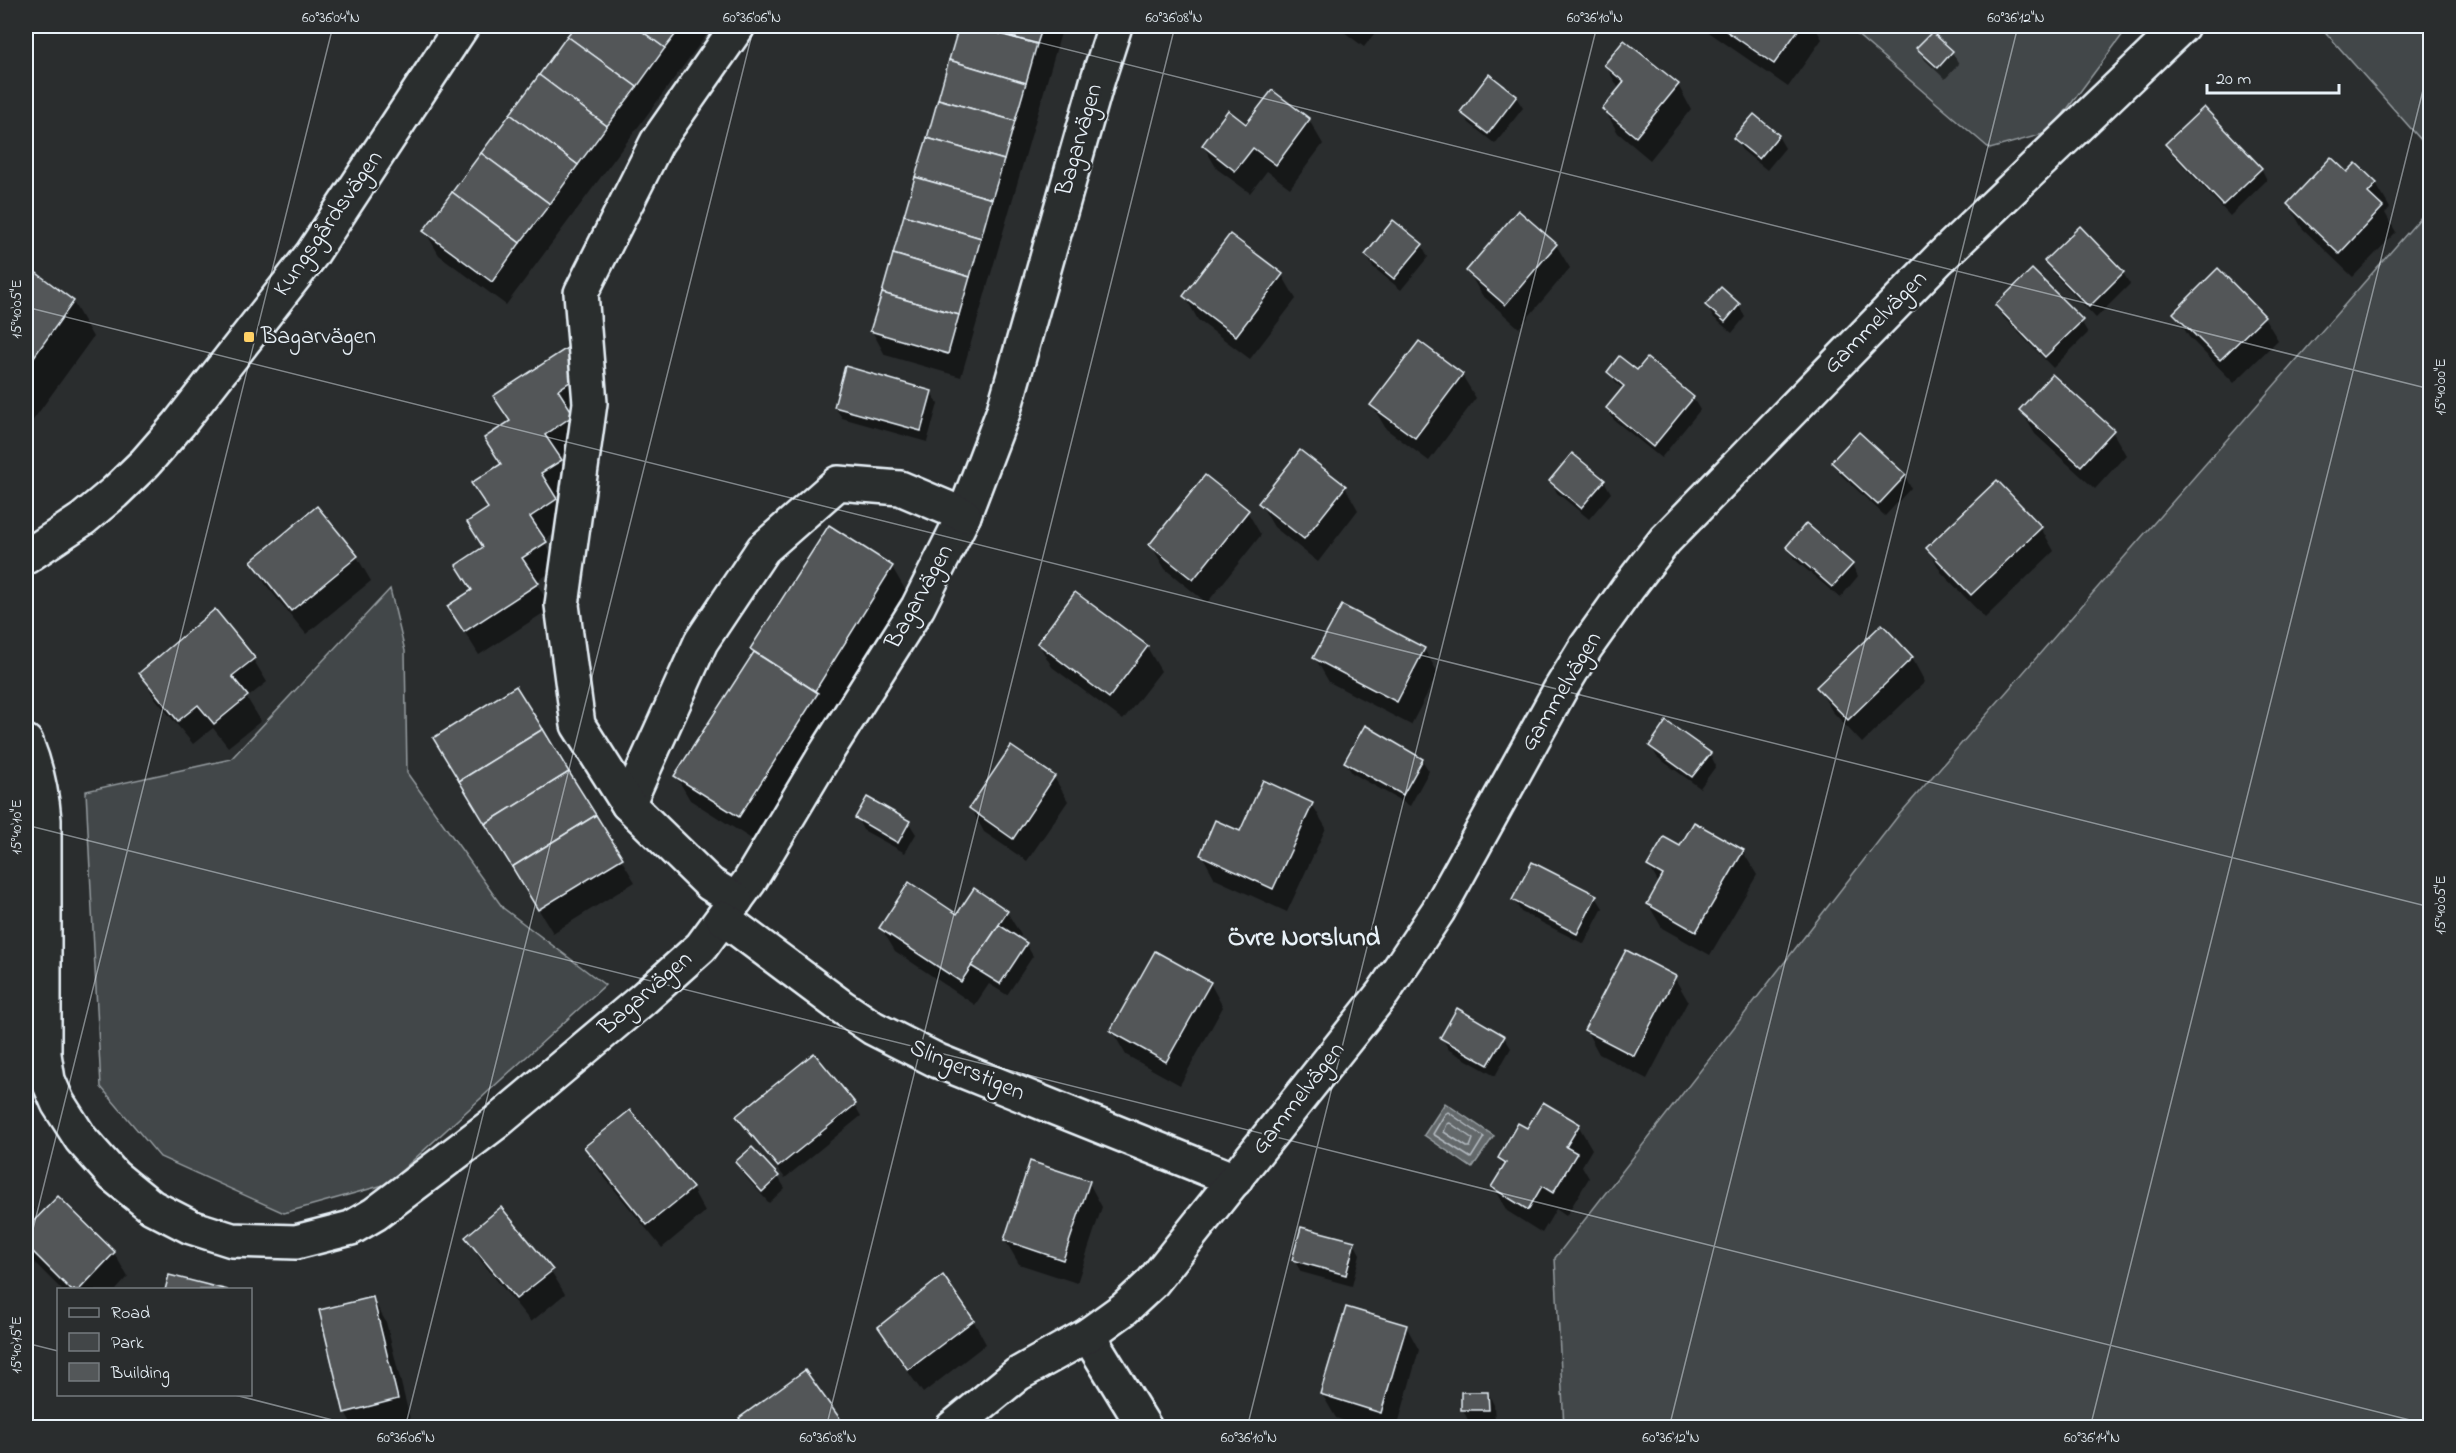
<svg xmlns="http://www.w3.org/2000/svg" width="2456" height="1453" viewBox="0 0 2456 1453" font-family="'Indie Flower',sans-serif">
  <style>
    .green { fill: #424648; stroke: #959ca0; stroke-width: 1.5 }
    .water { fill: #63686b; stroke: #989fa3; stroke-width: 1.5 }
    .shadow { fill: #0007 }
    .lines { fill: none; stroke-linecap: round; stroke-linejoin: round }
    .shore { stroke: #b3bac0; stroke-width: 1.5 }
    .building { fill: #535759; stroke: #e8f1f8; stroke-width: 1.5 }
    .minor-casing { stroke: #e8f1f8; stroke-width: 38 }
    .minor { stroke: #2a2d2e; stroke-width: 33 }
    .ticks { fill: none; stroke: #e8f1f8; stroke-width: 1.5; stroke-opacity: 0.45 }
    .poi-dot { fill: #ffd166; stroke: #2a2d2e; stroke-width: 2 }
    .labels { text-anchor: middle; dominant-baseline: central; stroke-width: 5; stroke-linejoin: round; paint-order: stroke }
    .street-label { font-size: 24px; fill: #e8f1f8; stroke: #2a2d2e }
    .poi-label { font-size: 24px; fill: #e8f1f8; stroke: #2a2d2e; text-anchor: start }
    .neighbourhood-label { font-size: 26px; font-weight: bold; fill: #e8f1f8; stroke: #2a2d2e }
    .neatline { fill: none; stroke: #e8f1f8; stroke-width: 2 }
    .ticks-label { font-size: 15px; text-anchor: middle; fill: #e8f1f8 }
  </style>
  <rect width="100%" height="100%" fill="#2a2d2e"/>
  <filter id="ink" filterUnits="userSpaceOnUse"><feTurbulence type="fractalNoise" baseFrequency=".0167" numOctaves="2"/><feDisplacementMap in="SourceGraphic" scale="12" xChannelSelector="R" yChannelSelector="G"/><feConvolveMatrix kernelMatrix="1 2 1 2 8 2 1 2 1" color-interpolation-filters="sRGB"/></filter>
  <g filter="url(#ink)">
    <g class="green">
      <polygon points="1847,26 2129,26 2050,132 1990,149"/>
      <polygon points="2320,26 2430,26 2430,150"/>
      <polygon points="2430,207 2430,1427 1564,1427 1555,1258 1898,816"/>
      <polygon points="390,589 405,651 407,773 503,908 605,985 387,1184 284,1213 160,1157 101,1087 86,791 231,759"/>
    </g>
    <polygon class="water" points="1445,1103 1494,1136 1472,1168 1424,1135"/>
    <g class="shadow">
      <polygon points="577,26 713,26 506,305 439,255 425,231"/>
      <polygon points="960,26 1063,26 961,377 885,355 872,331"/>
      <polygon points="1336,26 1380,26 1364,47"/>
      <polygon points="1700,26 1814,26 1822,39 1788,87"/>
      <polygon points="1932,34 1952,52 1959,64 1945,79 1925,60 1918,48"/>
      <polygon points="1606,66 1678,85 1691,109 1650,160 1618,133 1604,109 1619,89"/>
      <polygon points="1272,92 1309,120 1323,144 1290,188 1267,171 1250,193 1217,169 1203,145 1247,126"/>
      <polygon points="1516,97 1523,108 1495,144 1469,123 1462,112"/>
      <polygon points="1778,136 1785,148 1767,170 1742,150 1735,139"/>
      <polygon points="2167,145 2261,168 2267,180 2230,216 2174,156"/>
      <polygon points="2347,174 2376,184 2390,208 2385,213 2396,232 2353,277 2302,228 2289,205"/>
      <polygon points="1230,236 1282,275 1296,299 1250,359 1198,320 1185,296"/>
      <polygon points="1422,245 1428,257 1401,290 1373,267 1366,255"/>
      <polygon points="1556,245 1570,268 1519,328 1482,295 1468,271"/>
      <polygon points="2046,262 2123,273 2130,284 2096,318 2053,273"/>
      <polygon points="26,267 73,302 93,337 26,430"/>
      <polygon points="1739,305 1745,317 1732,333 1713,317 1707,306"/>
      <polygon points="1996,306 2081,321 2088,333 2053,368 2003,317"/>
      <polygon points="2175,314 2264,317 2278,340 2234,383 2189,337"/>
      <polygon points="567,350 587,440 559,458 574,485 555,497 570,523 544,541 559,567 536,582 551,608 479,655 449,607 473,592 458,566 484,548 488,510 473,484 501,465 486,439 510,423 495,397"/>
      <polygon points="1609,372 1637,372 1693,398 1700,410 1661,458 1614,420 1607,408 1623,389 1616,383"/>
      <polygon points="1462,375 1476,398 1429,461 1386,429 1372,405"/>
      <polygon points="931,392 938,404 927,442 842,418 835,407"/>
      <polygon points="2021,410 2112,431 2126,455 2095,489 2035,434"/>
      <polygon points="1572,455 1604,481 1611,493 1589,519 1557,493 1551,481"/>
      <polygon points="1833,462 1905,476 1911,488 1885,516 1840,474"/>
      <polygon points="1345,487 1358,510 1318,562 1274,527 1260,503"/>
      <polygon points="1247,511 1261,535 1207,603 1165,569 1151,545"/>
      <polygon points="830,527 892,567 906,591 828,714 830,718 753,840 690,800 676,776 754,654 751,650"/>
      <polygon points="2041,528 2054,551 1985,618 1941,572 1928,548"/>
      <polygon points="1787,547 1852,565 1858,576 1840,598 1794,559"/>
      <polygon points="357,557 371,581 306,634 266,585 253,562"/>
      <polygon points="1038,643 1147,647 1161,671 1123,720 1052,667"/>
      <polygon points="1424,649 1438,673 1411,725 1329,682 1315,658"/>
      <polygon points="1912,658 1925,682 1862,743 1832,711 1818,687"/>
      <polygon points="253,659 267,682 247,698 261,721 228,747 213,728 193,744 154,697 141,673"/>
      <polygon points="1651,746 1710,754 1716,766 1700,788 1657,757"/>
      <polygon points="1422,760 1429,771 1410,806 1352,773 1345,762"/>
      <polygon points="448,762 621,859 635,882 553,933"/>
      <polygon points="1054,777 1068,801 1027,861 984,832 971,808"/>
      <polygon points="1312,804 1326,828 1287,912 1215,879 1202,855"/>
      <polygon points="857,818 909,823 916,834 905,853 863,830"/>
      <polygon points="1680,848 1743,852 1757,875 1710,955 1662,928 1648,904 1659,884 1649,866"/>
      <polygon points="1596,897 1603,908 1584,944 1521,912 1514,900"/>
      <polygon points="1007,912 1021,935 1019,939 1026,944 1033,956 1007,995 989,984 975,1005 895,951 881,928 957,916"/>
      <polygon points="1674,977 1688,1001 1647,1079 1599,1054 1586,1030"/>
      <polygon points="1210,983 1223,1007 1180,1085 1126,1055 1112,1031"/>
      <polygon points="1504,1037 1511,1048 1495,1076 1449,1050 1442,1038"/>
      <polygon points="854,1104 861,1116 785,1178 738,1117"/>
      <polygon points="1578,1125 1592,1149 1582,1166 1589,1178 1566,1216 1556,1209 1542,1233 1507,1211 1493,1187 1505,1168 1499,1158 1528,1130"/>
      <polygon points="586,1148 692,1188 705,1212 662,1248 600,1172"/>
      <polygon points="737,1163 778,1177 785,1188 769,1203 743,1174"/>
      <polygon points="1089,1183 1102,1207 1077,1283 1019,1264 1005,1240"/>
      <polygon points="26,1195 34,1209 26,1214"/>
      <polygon points="58,1198 114,1253 128,1277 116,1290 62,1290 33,1261 26,1248 26,1231"/>
      <polygon points="467,1237 551,1271 565,1294 531,1322 481,1261"/>
      <polygon points="1354,1243 1360,1254 1352,1286 1301,1272 1294,1260"/>
      <polygon points="372,1298 386,1322 411,1423 394,1428 354,1428 345,1412"/>
      <polygon points="973,1320 986,1344 923,1393 894,1352 880,1328"/>
      <polygon points="1406,1326 1419,1350 1397,1428 1367,1428 1336,1418 1322,1394"/>
      <polygon points="1488,1393 1494,1405 1495,1421 1469,1422 1463,1410 1463,1394"/>
    </g>
    <g class="lines">
      <g class="shore">
        <polygon points="1448,1112 1484,1137 1471,1158 1433,1134 1445,1114"/>
        <polygon points="1450,1123 1473,1139 1470,1147 1467,1147 1444,1132 1447,1124"/>
      </g>
    </g>
    <g class="building">
      <polygon points="575,26 635,26 665,48 637,87 567,36"/>
      <polygon points="635,26 682,26 665,48"/>
      <polygon points="959,26 973,26 1037,44 1026,83 949,60"/>
      <polygon points="973,26 1043,26 1037,44"/>
      <polygon points="1719,26 1801,26 1774,64"/>
      <polygon points="1932,32 1953,51 1938,68 1916,48"/>
      <polygon points="567,36 637,87 607,126 539,75"/>
      <polygon points="1624,40 1679,84 1636,137 1602,109 1624,82 1604,65"/>
      <polygon points="949,60 1026,83 1015,121 938,99"/>
      <polygon points="1489,74 1517,96 1488,134 1460,112"/>
      <polygon points="539,75 607,126 578,165 510,114"/>
      <polygon points="1272,90 1310,119 1276,165 1253,148 1235,171 1202,145 1228,110 1246,124"/>
      <polygon points="938,99 1015,121 1004,160 927,138"/>
      <polygon points="2204,107 2262,168 2223,205 2165,144"/>
      <polygon points="510,114 578,165 550,204 481,153"/>
      <polygon points="1754,114 1779,135 1759,159 1733,138"/>
      <polygon points="927,138 1004,160 992,199 915,177"/>
      <polygon points="481,153 550,204 520,243 452,192"/>
      <polygon points="2331,157 2347,172 2356,163 2377,183 2368,193 2383,207 2339,254 2287,204"/>
      <polygon points="915,177 992,199 981,238 904,215"/>
      <polygon points="452,192 520,243 492,282 423,231"/>
      <polygon points="1518,210 1557,244 1505,305 1466,271"/>
      <polygon points="904,215 981,238 970,277 893,254"/>
      <polygon points="1393,220 1423,244 1394,279 1365,255"/>
      <polygon points="2080,226 2124,272 2089,307 2044,261"/>
      <polygon points="1230,234 1283,274 1236,336 1183,296"/>
      <polygon points="893,254 970,277 959,315 882,293"/>
      <polygon points="26,265 74,301 26,368"/>
      <polygon points="2218,268 2265,316 2220,360 2173,313"/>
      <polygon points="2032,269 2083,320 2045,357 1995,305"/>
      <polygon points="1721,287 1740,304 1725,322 1705,305"/>
      <polygon points="882,293 959,315 948,354 870,331"/>
      <polygon points="1419,341 1463,374 1415,438 1370,405"/>
      <polygon points="567,348 583,373 558,390 574,415 545,435 562,460 541,473 557,499 530,517 547,542 522,558 539,583 464,632 447,606 472,590 456,565 483,547 467,522 488,508 471,483 501,464 484,438 510,421 493,396"/>
      <polygon points="1619,356 1637,370 1647,358 1694,397 1653,447 1606,408 1624,386 1607,372"/>
      <polygon points="845,366 932,391 921,431 834,407"/>
      <polygon points="2052,374 2114,430 2081,466 2019,410"/>
      <polygon points="1859,432 1906,475 1878,505 1831,462"/>
      <polygon points="1300,450 1346,486 1304,539 1258,503"/>
      <polygon points="1572,453 1605,480 1581,508 1549,481"/>
      <polygon points="1205,475 1249,510 1193,580 1149,545"/>
      <polygon points="1997,480 2042,527 1971,595 1926,548"/>
      <polygon points="317,506 358,556 291,611 251,561"/>
      <polygon points="1806,523 1853,564 1832,587 1786,547"/>
      <polygon points="829,525 893,566 815,691 750,649"/>
      <polygon points="1075,592 1148,646 1109,698 1037,643"/>
      <polygon points="1342,605 1425,648 1397,702 1313,658"/>
      <polygon points="215,609 255,658 232,676 248,696 214,724 198,705 178,721 139,673"/>
      <polygon points="1882,624 1913,657 1848,720 1816,687"/>
      <polygon points="754,652 818,693 739,817 674,776"/>
      <polygon points="516,686 543,729 459,781 433,738"/>
      <polygon points="1666,721 1711,753 1692,777 1649,746"/>
      <polygon points="1365,725 1423,759 1403,795 1344,762"/>
      <polygon points="543,729 569,772 485,824 459,781"/>
      <polygon points="1011,746 1055,776 1013,839 969,808"/>
      <polygon points="569,772 596,815 512,867 485,824"/>
      <polygon points="1263,780 1313,803 1273,889 1200,855 1215,820 1240,831"/>
      <polygon points="867,797 910,821 898,843 855,818"/>
      <polygon points="596,815 623,858 538,910 512,867"/>
      <polygon points="1694,822 1744,850 1696,932 1647,904 1663,875 1647,866 1664,837 1680,846"/>
      <polygon points="1532,862 1597,895 1577,934 1512,900"/>
      <polygon points="909,882 957,914 974,888 1008,911 961,982 879,928"/>
      <polygon points="999,925 1027,943 1000,984 971,966"/>
      <polygon points="1626,950 1676,976 1634,1056 1584,1030"/>
      <polygon points="1155,951 1211,982 1166,1062 1110,1031"/>
      <polygon points="1457,1008 1505,1036 1488,1065 1440,1038"/>
      <polygon points="814,1053 856,1104 778,1167 736,1116"/>
      <polygon points="1543,1102 1580,1124 1566,1147 1577,1153 1553,1193 1542,1186 1528,1210 1491,1187 1506,1163 1498,1158 1518,1123 1527,1128"/>
      <polygon points="630,1110 693,1188 647,1225 584,1147"/>
      <polygon points="752,1147 779,1176 762,1192 735,1162"/>
      <polygon points="1030,1161 1090,1181 1063,1260 1004,1240"/>
      <polygon points="58,1196 115,1252 79,1290 71,1290 26,1245 26,1229"/>
      <polygon points="501,1207 553,1270 516,1299 465,1237"/>
      <polygon points="1301,1227 1355,1241 1346,1275 1292,1260"/>
      <polygon points="169,1275 228,1290 165,1290"/>
      <polygon points="943,1275 974,1320 908,1370 878,1327"/>
      <polygon points="373,1297 398,1399 344,1413 319,1310"/>
      <polygon points="1346,1307 1407,1325 1381,1413 1320,1394"/>
      <polygon points="805,1370 846,1427 745,1428 739,1418"/>
      <polygon points="1461,1392 1488,1392 1489,1410 1461,1410"/>
    </g>
    <g class="lines">
      <defs>
        <g id="minor">
          <polyline points="26,557 83,519 114,493 145,463 179,424 312,254 462,26"/>
          <path d="M26,742C36,767 42,793 44,820V1054L48,1080L58,1103L81,1139L114,1176L152,1207L191,1227L232,1240L296,1242L351,1228L375,1214L498,1121L643,999L701,947L749,882L826,753L918,607L964,515L1004,410L1097,82L1115,26"/>
          <polyline points="628,804 701,642 763,549 838,483 900,488 964,515"/>
          <polyline points="736,900 710,884 628,804 578,725 562,605 590,403 581,293 657,142 738,26"/>
          <polyline points="723,918 842,1007 873,1028 938,1061 1235,1180"/>
          <polyline points="1088,1335 1145,1428"/>
          <polyline points="952,1428 1018,1374 1088,1335 1124,1309 1152,1283 1383,993 1438,911 1560,690 1586,647 1628,588 1665,540 1939,259 2182,26"/>
        </g>
      </defs>
      <use href="#minor" class="minor-casing"/>
      <use href="#minor" class="minor"/>
    </g>
  </g>
  <path class="ticks" d="M973,26L2430,389M26,307L2430,907M26,825L2430,1425M26,1257L333,26M26,1343L58,1351M231,1394L364,1428M405,1428L754,26M826,1428L1175,26M1247,1428L1597,26M1669,1428L2018,26M2090,1428L2430,62"/>
  <rect class="poi-dot" x="243" y="331" width="12" height="12" rx="3"/>
  <g class="labels">
    <g class="street-label">
      <text transform="translate(1080 140) rotate(-74)">Bagarvägen</text>
      <text transform="translate(329 224) rotate(-55)">Kungsgårdsvägen</text>
      <text transform="translate(1876 323) rotate(-45)">Gammelvägen</text>
      <text transform="translate(920 597) rotate(-61)">Bagarvägen</text>
      <text transform="translate(1562 692) rotate(-59)">Gammelvägen</text>
      <text transform="translate(646 994) rotate(-41)">Bagarvägen</text>
      <text transform="translate(967 1071) rotate(23)">Slingerstigen</text>
      <text transform="translate(1299 1099) rotate(-52)">Gammelvägen</text>
    </g>
    <g class="poi-label">
      <text x="261" y="337">Bagarvägen</text>
    </g>
    <g class="neighbourhood-label">
      <text x="1304" y="939">Övre Norslund</text>
    </g>
  </g>
  <rect width="2456" height="1453" fill="none" stroke="#2a2d2e" stroke-width="66"/>
  <rect x="57" y="1288" width="195" height="108" fill="#2a2d2e" stroke="#767b7f" stroke-width="1.5"/>
  <rect x="69" y="1308" width="30" height="9" fill="#2a2d2e" stroke="#767b7f" stroke-width="1.5"/>
  <text x="111" y="1318" font-size="18" fill="#e8f1f8">Road</text>
  <rect x="69" y="1333" width="30" height="18" fill="#424648" stroke="#767b7f" stroke-width="1.5"/>
  <text x="111" y="1348" font-size="18" fill="#e8f1f8">Park</text>
  <rect x="69" y="1363" width="30" height="18" fill="#535759" stroke="#767b7f" stroke-width="1.5"/>
  <text x="111" y="1378" font-size="18" fill="#e8f1f8">Building</text>
  <path d="M2207 84v9h132v-9" fill="none" stroke="#e8f1f8" stroke-width="3"/>
  <text x="2216" y="84" font-size="18" fill="#e8f1f8" stroke="#2a2d2e" stroke-width="4.5" paint-order="stroke">20 m</text>
  <rect x="33" y="33" width="2390" height="1387" class="neatline"/>
  <g class="ticks-label">
    <text x="331" y="22">60°36'04"N</text>
    <text x="752" y="22">60°36'06"N</text>
    <text x="1174" y="22">60°36'08"N</text>
    <text x="1595" y="22">60°36'10"N</text>
    <text x="2016" y="22">60°36'12"N</text>
    <text transform="translate(16 309) rotate(-90)" y="5">15°40'05"E</text>
    <text transform="translate(2440 387) rotate(-90)" y="5">15°40'00"E</text>
    <text transform="translate(16 827) rotate(-90)" y="5">15°40'10"E</text>
    <text transform="translate(2440 905) rotate(-90)" y="5">15°40'05"E</text>
    <text transform="translate(16 1345) rotate(-90)" y="5">15°40'15"E</text>
    <text x="406" y="1442">60°36'06"N</text>
    <text x="828" y="1442">60°36'08"N</text>
    <text x="1249" y="1442">60°36'10"N</text>
    <text x="1671" y="1442">60°36'12"N</text>
    <text x="2092" y="1442">60°36'14"N</text>
  </g>
</svg>
